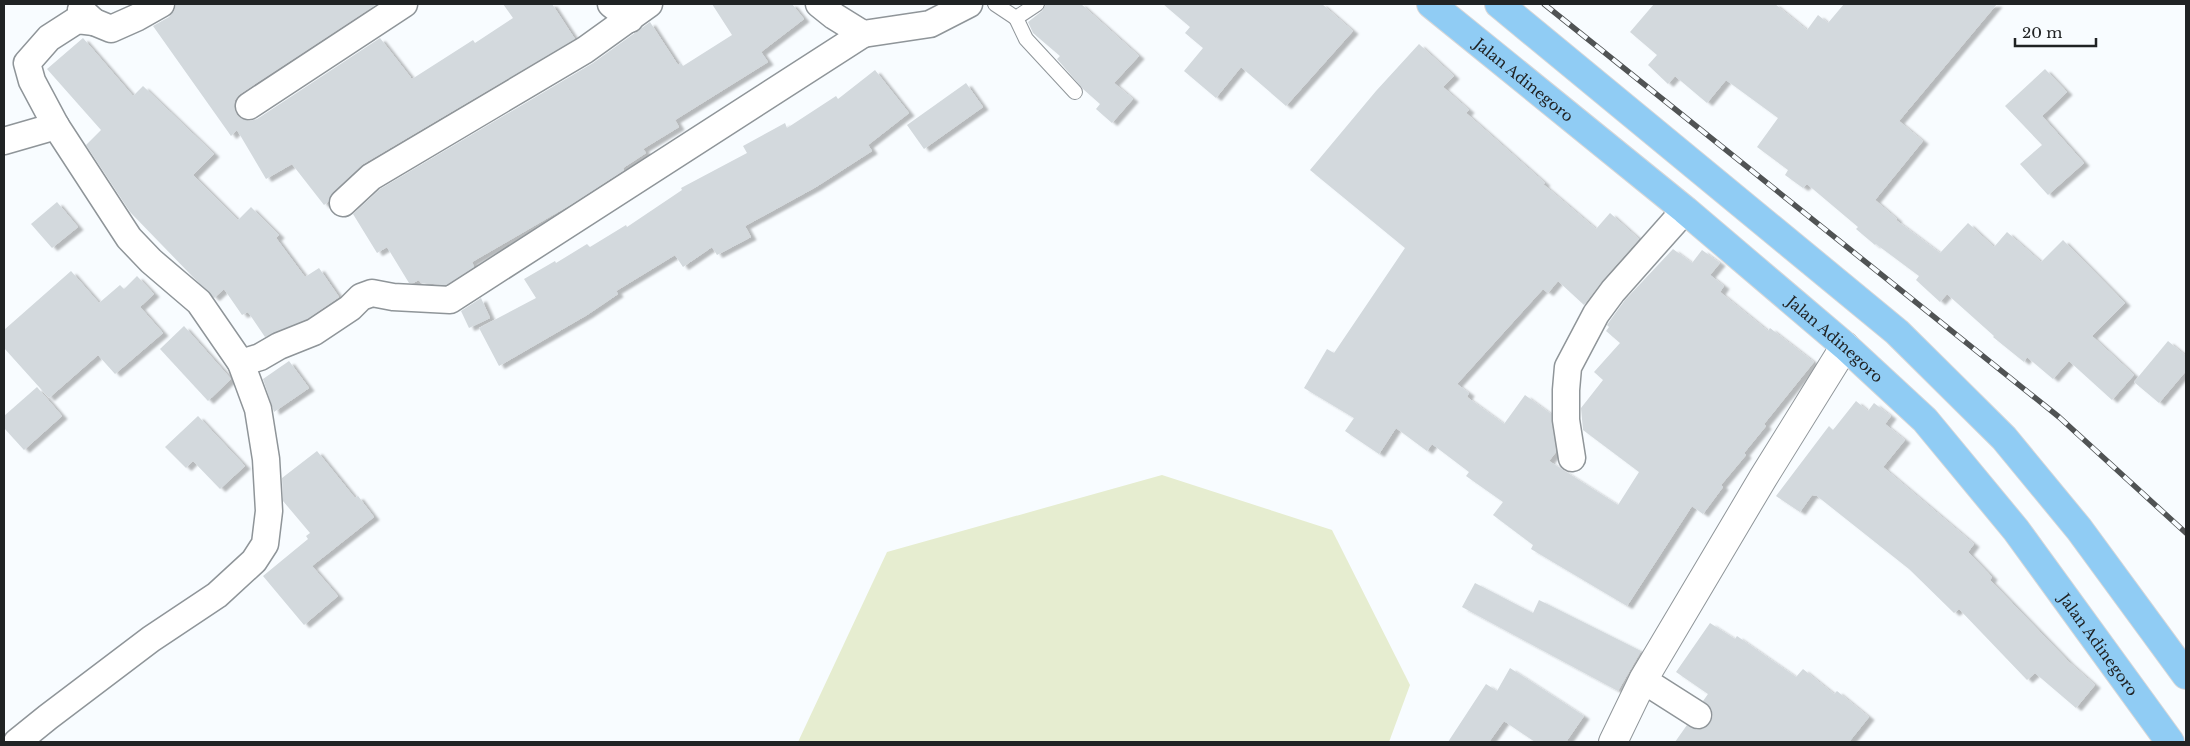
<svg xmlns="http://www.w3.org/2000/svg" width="2190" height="746" viewBox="0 0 2190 746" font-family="'Libre Baskerville',serif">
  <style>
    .green { fill: #e6edd0 }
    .building { fill: #d3d9dd; filter: url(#shadow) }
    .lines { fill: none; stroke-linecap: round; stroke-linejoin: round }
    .service-casing { stroke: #8f9599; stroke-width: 16 }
    .minor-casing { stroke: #8f9599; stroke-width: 29 }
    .tertiary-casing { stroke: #8f9599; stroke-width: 30 }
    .trunk-casing { stroke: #d7d7d8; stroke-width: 30 }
    .service { stroke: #fff; stroke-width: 14 }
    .minor { stroke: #fff; stroke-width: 26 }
    .tertiary { stroke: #fff; stroke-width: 28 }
    .trunk { stroke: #90ccf4; stroke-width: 28 }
    .rail-casing { stroke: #505354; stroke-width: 5.5 }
    .rail { stroke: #f8fcff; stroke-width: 4; stroke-dasharray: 11; stroke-linecap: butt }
    .labels { text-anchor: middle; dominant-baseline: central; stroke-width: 4; stroke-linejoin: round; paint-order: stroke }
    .street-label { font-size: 15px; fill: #202324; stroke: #f8fcff }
  </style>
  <defs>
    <filter id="shadow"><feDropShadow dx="5.5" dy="3" stdDeviation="1" flood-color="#0004"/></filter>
  </defs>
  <rect width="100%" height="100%" fill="#f8fcff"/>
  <polygon class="green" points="1162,475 1332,530 1410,685 1389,742 798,742 887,552"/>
  <g class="building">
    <polygon points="176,4 377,4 240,94 235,100 234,107 237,115 242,119 249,121 257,119 380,38 412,79 473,40 475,43 513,18 503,4 552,4 575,39 363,164 333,192 329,201 324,205 292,164 266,179 237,130 231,136 153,26 169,17 174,11"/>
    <polygon points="712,4 792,4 804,19 761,52 768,62 675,120 679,127 643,149 646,153 623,168 624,170 570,205 472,262 474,267 446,285 421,283 419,280 413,283 409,283 387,247 377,253 353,214 380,189 593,63 650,22 678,65 681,63 683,66 732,35"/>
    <polygon points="1046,4 1081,4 1139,56 1114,83 1133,99 1112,123 1096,109 1100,104 1083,89 1057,59 1060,56 1033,33 1028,22 1042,11"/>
    <polygon points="1163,4 1322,4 1353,31 1286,106 1241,67 1216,98 1184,71 1203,48 1185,33 1190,27"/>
    <polygon points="1654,4 1775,4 1807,30 1818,15 1828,23 1844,4 1997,4 1899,121 1923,141 1875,200 1897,219 1896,220 1940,253 1968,223 1994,247 2007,232 2041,262 2063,240 2125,303 2092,336 2134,375 2112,400 2069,361 2053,379 2027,357 2024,362 1993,337 1994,336 1947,294 1940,302 1916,280 1919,276 1876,244 1875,245 1856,229 1858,227 1807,184 1803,188 1785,175 1788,170 1757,147 1778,118 1726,80 1707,103 1675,76 1668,84 1648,65 1657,55 1630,32"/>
    <polygon points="83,38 133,96 143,86 214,154 193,175 238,220 251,207 279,235 276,238 305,277 319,268 339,297 307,319 265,337 248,312 242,315 224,289 214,298 192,276 130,212 86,145 101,130 47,69"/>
    <polygon points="1419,44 1454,76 1443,87 1469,110 1466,113 1545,183 1543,184 1596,229 1610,213 1639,239 1602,281 1584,305 1558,281 1548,293 1543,289 1457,384 1469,393 1467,397 1504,424 1525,395 1551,414 1556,452 1549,461 1618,505 1639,472 1583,430 1581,408 1603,380 1594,372 1620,343 1606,331 1609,327 1607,325 1609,322 1625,300 1673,249 1692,263 1702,250 1720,263 1710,275 1724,286 1720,292 1768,331 1770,328 1814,362 1764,424 1766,426 1744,453 1746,455 1721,485 1723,487 1703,514 1692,506 1627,606 1531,549 1533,545 1493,515 1503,502 1466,476 1469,472 1432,444 1427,451 1396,428 1379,454 1345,431 1354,418 1304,388 1327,349 1334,353 1405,248 1310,170 1376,91"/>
    <polygon points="2045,69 2067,92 2042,116 2084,163 2048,195 2020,164 2042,145 2005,106"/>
    <polygon points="875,70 909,113 868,145 872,151 816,187 745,226 751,237 717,255 712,247 683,267 675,255 616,291 618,294 587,315 499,366 479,328 536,298 524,279 555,261 556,263 587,244 590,247 626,225 627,227 682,190 681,188 747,153 743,146 785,123 787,128 836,96 838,99"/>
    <polygon points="966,83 983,107 924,149 907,125"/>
    <polygon points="57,202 78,227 52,248 31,224"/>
    <polygon points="71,271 99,303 120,285 124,289 137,276 154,294 140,307 163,333 115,374 98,355 49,398 4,348 4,330"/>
    <polygon points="481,298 490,318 469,328 461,311"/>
    <polygon points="184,326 231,379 208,401 160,349"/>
    <polygon points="2168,341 2186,356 2186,371 2159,403 2134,382"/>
    <polygon points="289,361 309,388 274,412 263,379"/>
    <polygon points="37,387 62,416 24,450 4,428 4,416"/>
    <polygon points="1856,401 1868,411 1874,403 1891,416 1885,424 1905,440 1883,467 1974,544 1968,552 1992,577 1990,580 2069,662 2095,685 2076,708 2035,673 2027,680 1959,609 1954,613 1909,569 1817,496 1812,495 1800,512 1776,496 1829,426 1833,430"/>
    <polygon points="198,416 245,466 220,489 193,461 186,468 165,447"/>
    <polygon points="317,451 355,498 358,496 374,517 312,566 338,596 304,625 263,576 308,539 306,536 310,533 283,501 282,478"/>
    <polygon points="1475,583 1533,613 1539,600 1641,651 1618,691 1462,607"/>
    <polygon points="1710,623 1735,639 1737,636 1796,677 1803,669 1834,694 1837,691 1869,717 1849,742 1675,742 1687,725 1697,730 1704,728 1710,723 1713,716 1711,708 1703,701 1708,694 1676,672"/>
    <polygon points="1510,668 1584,716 1566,742 1535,742 1504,721 1489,742 1448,742 1486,684 1497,691"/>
  </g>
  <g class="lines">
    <defs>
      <g id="service">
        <polyline points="995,4 1016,18 1037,4"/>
        <polyline points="1016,18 1026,39 1075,92"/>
      </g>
      <g id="minor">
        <polyline points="611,4 630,19"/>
        <polyline points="819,4 834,16 863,34 930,24 969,4"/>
        <polyline points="81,10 94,22 111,29 138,17 161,4"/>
        <polyline points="249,106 404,4"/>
        <polyline points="4,141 56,126"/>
        <polyline points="343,203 371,177 585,50 649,4"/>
        <polyline points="241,363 260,357 279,346 314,332 350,308 361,297 372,293 393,297 450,300 863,34"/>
        <polyline points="1572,458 1566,420 1566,390 1568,367 1596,314 1613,291 1685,210"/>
        <polyline points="1643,680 1698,715"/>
        <polyline points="17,742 48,717 151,639 217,595 254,561 265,544 269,511 266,459 258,409 241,363 199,302 151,261 129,238 56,126 32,81 27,63 49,38 77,20 94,22"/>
      </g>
      <polyline id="tertiary" points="1613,742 1643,680 1763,478 1845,346"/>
      <g id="trunk">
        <path id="s1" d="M1431,4L1685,210L1845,346L1925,420L2016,530L2170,742"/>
        <polyline points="1499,4 1897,332 2004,438 2079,529 2186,675"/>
      </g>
    </defs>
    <use href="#service" class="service-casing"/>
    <use href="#minor" class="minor-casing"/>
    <use href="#tertiary" class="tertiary-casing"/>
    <use href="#trunk" class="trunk-casing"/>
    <use href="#service" class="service"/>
    <use href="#minor" class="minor"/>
    <use href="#tertiary" class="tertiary"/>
    <use href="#trunk" class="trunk"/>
    <defs>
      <polyline id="rail" points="1544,4 2059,417 2186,533"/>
    </defs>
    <use href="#rail" class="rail-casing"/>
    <use href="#rail" class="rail"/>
  </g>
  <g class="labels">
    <g class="street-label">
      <text stroke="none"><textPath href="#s1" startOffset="120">Jalan Adinegoro</textPath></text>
      <text stroke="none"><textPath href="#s1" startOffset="525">Jalan Adinegoro</textPath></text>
      <text stroke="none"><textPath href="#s1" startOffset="930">Jalan Adinegoro</textPath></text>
    </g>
  </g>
  <rect width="2190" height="746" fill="none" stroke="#202324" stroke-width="10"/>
  <path d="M2015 38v8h81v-8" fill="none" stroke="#202324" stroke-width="2.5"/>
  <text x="2022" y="38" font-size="15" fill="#202324" stroke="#f8fcff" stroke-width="4" paint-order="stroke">20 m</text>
</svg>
